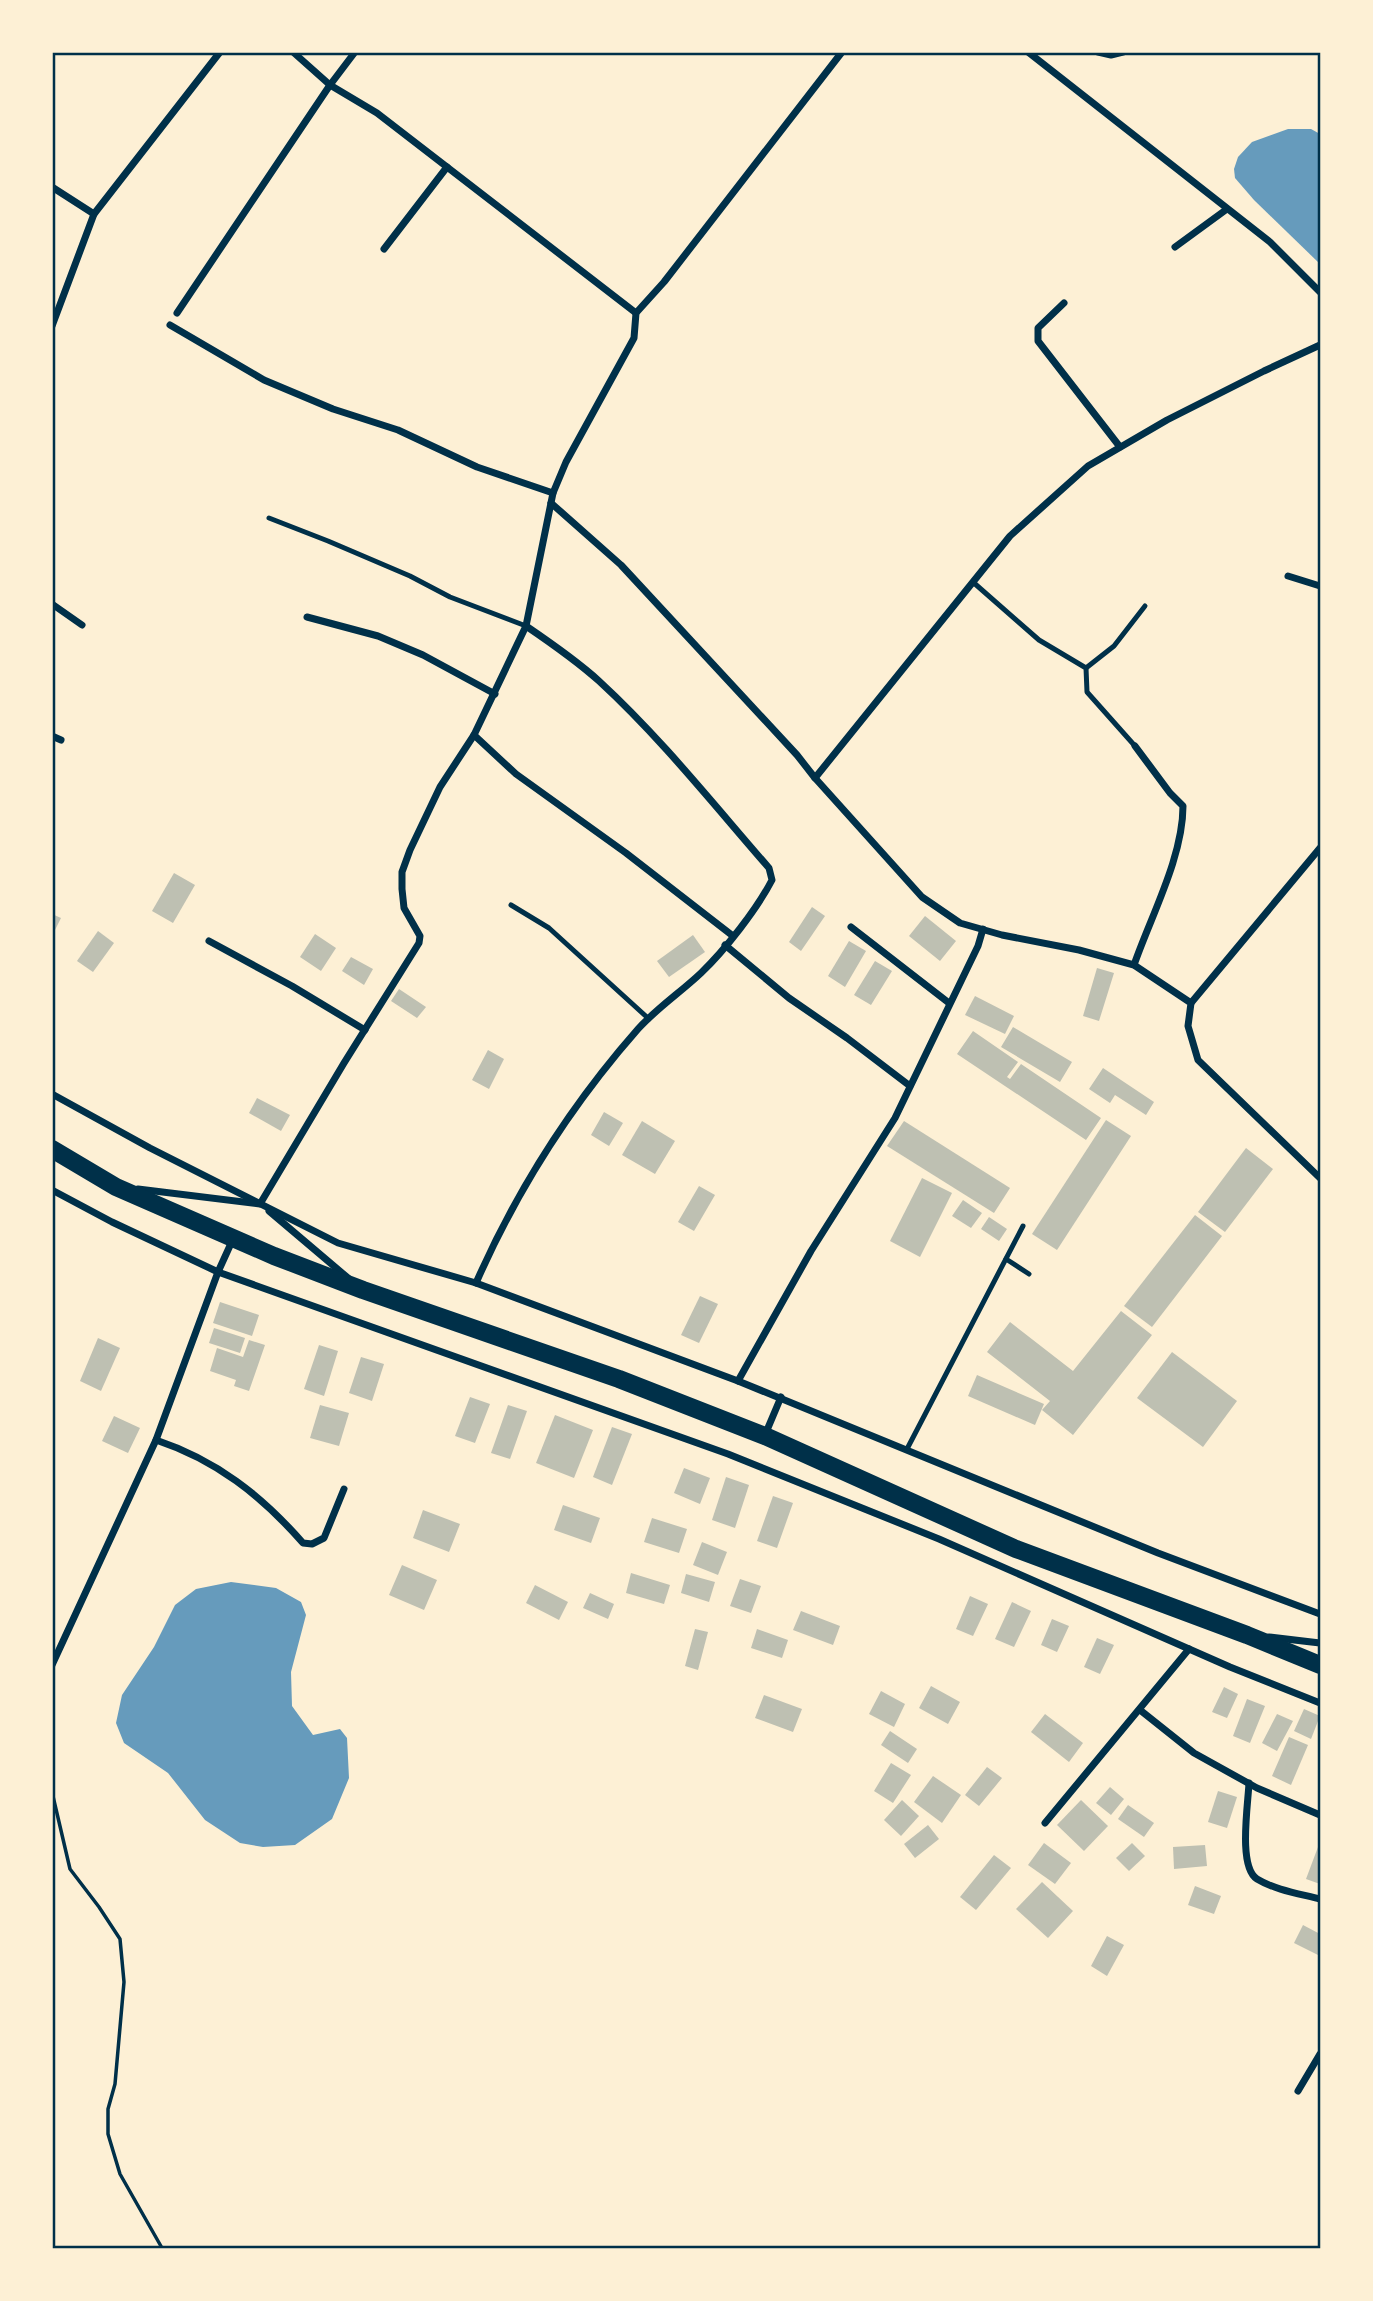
<svg xmlns="http://www.w3.org/2000/svg" width="1373" height="2301" viewBox="0 0 1373 2301" font-family="Raleway,sans-serif">
  <style>
    .water { fill: #669bbc }
    .building { fill: #bec0b2 }
    .lines { fill: none; stroke-linecap: round; stroke-linejoin: round }
    .path { stroke: #003049; stroke-width: 3.5 }
    .service { stroke: #003049; stroke-width: 5 }
    .minor { stroke: #003049; stroke-width: 7 }
    .primary { stroke: #003049; stroke-width: 18 }
    .neatline { fill: none; stroke: #003049; stroke-width: 2.5 }
  </style>
  <rect width="100%" height="100%" fill="#fdf0d5"/>
  <g class="water">
    <polygon points="1288,129 1311,129 1320,134 1320,264 1254,200 1235,178 1234,169 1238,157 1252,142"/>
    <polygon points="231,1582 276,1588 301,1602 306,1615 291,1672 292,1706 313,1735 340,1729 347,1738 349,1778 332,1819 295,1845 263,1847 240,1843 205,1820 168,1773 124,1743 116,1723 122,1695 154,1647 175,1605 196,1589"/>
  </g>
  <g class="building">
    <polygon points="174,873 195,885 173,923 152,911"/>
    <polygon points="812,907 825,916 801,951 789,942"/>
    <polygon points="52,914 61,918 52,936"/>
    <polygon points="925,916 956,941 940,961 909,936"/>
    <polygon points="98,931 114,943 93,972 77,961"/>
    <polygon points="315,934 336,948 321,971 300,957"/>
    <polygon points="693,935 705,952 669,977 657,961"/>
    <polygon points="849,941 866,951 845,987 828,976"/>
    <polygon points="351,957 373,969 364,985 342,971"/>
    <polygon points="875,961 892,971 871,1005 854,995"/>
    <polygon points="1097,968 1114,973 1099,1021 1083,1016"/>
    <polygon points="399,989 426,1007 417,1018 391,1001"/>
    <polygon points="975,996 1014,1016 1005,1034 965,1015"/>
    <polygon points="1013,1027 1072,1062 1060,1082 1001,1047"/>
    <polygon points="973,1031 1018,1062 1007,1077 1010,1079 1021,1064 1101,1118 1086,1140 957,1054"/>
    <polygon points="488,1050 504,1059 489,1089 472,1080"/>
    <polygon points="1103,1068 1154,1102 1146,1115 1115,1095 1110,1103 1089,1089"/>
    <polygon points="257,1098 290,1115 281,1131 249,1113"/>
    <polygon points="604,1112 623,1123 609,1146 591,1135"/>
    <polygon points="1106,1120 1131,1136 1057,1250 1032,1234"/>
    <polygon points="642,1121 675,1141 655,1174 622,1155"/>
    <polygon points="904,1121 1010,1188 994,1213 887,1146"/>
    <polygon points="1246,1148 1273,1169 1225,1232 1198,1212"/>
    <polygon points="922,1178 952,1193 920,1257 890,1241"/>
    <polygon points="699,1186 715,1195 694,1231 678,1222"/>
    <polygon points="963,1200 982,1213 971,1228 952,1216"/>
    <polygon points="1195,1215 1222,1236 1152,1327 1124,1306"/>
    <polygon points="989,1217 1007,1229 999,1241 981,1229"/>
    <polygon points="700,1296 718,1304 699,1343 681,1335"/>
    <polygon points="220,1302 259,1315 252,1336 213,1323"/>
    <polygon points="1121,1311 1152,1335 1073,1435 1042,1410 1050,1401 987,1352 1010,1322 1073,1371"/>
    <polygon points="214,1328 245,1338 240,1353 209,1343"/>
    <polygon points="98,1338 120,1348 101,1391 80,1381"/>
    <polygon points="249,1340 265,1345 249,1391 234,1386 236,1380 210,1371 217,1348 243,1357"/>
    <polygon points="319,1345 338,1351 324,1396 304,1389"/>
    <polygon points="1172,1352 1237,1401 1203,1447 1137,1398"/>
    <polygon points="361,1357 384,1364 372,1401 349,1393"/>
    <polygon points="977,1375 1044,1404 1035,1425 968,1396"/>
    <polygon points="470,1397 490,1404 475,1443 455,1436"/>
    <polygon points="320,1405 349,1413 339,1446 310,1438"/>
    <polygon points="508,1405 527,1411 510,1459 491,1453"/>
    <polygon points="555,1415 593,1430 574,1478 536,1463"/>
    <polygon points="114,1416 140,1428 128,1453 102,1441"/>
    <polygon points="612,1427 632,1434 612,1485 593,1477"/>
    <polygon points="684,1468 710,1478 700,1504 674,1493"/>
    <polygon points="726,1477 749,1485 735,1528 712,1520"/>
    <polygon points="773,1496 793,1503 777,1548 757,1541"/>
    <polygon points="563,1505 600,1518 591,1543 554,1530"/>
    <polygon points="423,1510 460,1524 449,1552 413,1538"/>
    <polygon points="652,1518 687,1529 679,1553 644,1542"/>
    <polygon points="702,1542 727,1552 718,1575 693,1565"/>
    <polygon points="402,1565 437,1580 424,1610 389,1595"/>
    <polygon points="631,1573 670,1585 664,1604 626,1593"/>
    <polygon points="686,1574 715,1582 709,1602 681,1593"/>
    <polygon points="740,1579 761,1586 751,1613 730,1606"/>
    <polygon points="535,1585 568,1602 559,1620 526,1603"/>
    <polygon points="590,1593 614,1604 608,1619 583,1608"/>
    <polygon points="970,1596 988,1604 973,1636 956,1629"/>
    <polygon points="1012,1602 1031,1611 1014,1647 995,1639"/>
    <polygon points="801,1611 840,1626 833,1645 793,1630"/>
    <polygon points="1052,1619 1069,1626 1057,1652 1041,1645"/>
    <polygon points="695,1629 708,1632 698,1670 685,1666"/>
    <polygon points="757,1629 788,1640 782,1658 751,1648"/>
    <polygon points="1097,1638 1114,1645 1100,1674 1084,1667"/>
    <polygon points="931,1686 960,1702 948,1724 919,1708"/>
    <polygon points="1224,1687 1238,1694 1227,1718 1212,1712"/>
    <polygon points="881,1691 905,1704 894,1727 869,1714"/>
    <polygon points="764,1695 802,1709 793,1732 755,1718"/>
    <polygon points="1247,1699 1265,1706 1250,1743 1233,1736"/>
    <polygon points="1304,1709 1320,1716 1311,1739 1294,1731"/>
    <polygon points="1045,1714 1083,1743 1069,1762 1031,1732"/>
    <polygon points="1277,1714 1293,1721 1277,1751 1262,1743"/>
    <polygon points="890,1731 917,1749 908,1763 881,1745"/>
    <polygon points="1289,1737 1308,1745 1291,1785 1272,1776"/>
    <polygon points="891,1763 911,1775 893,1803 874,1791"/>
    <polygon points="987,1767 1002,1778 979,1806 965,1795"/>
    <polygon points="933,1776 961,1795 942,1823 914,1802"/>
    <polygon points="1110,1787 1124,1799 1111,1815 1096,1803"/>
    <polygon points="1218,1791 1237,1797 1227,1828 1208,1822"/>
    <polygon points="902,1800 919,1816 901,1836 884,1820"/>
    <polygon points="1081,1800 1108,1826 1084,1851 1057,1825"/>
    <polygon points="1128,1805 1154,1823 1144,1837 1118,1819"/>
    <polygon points="928,1825 939,1839 915,1858 904,1844"/>
    <polygon points="1044,1843 1071,1863 1055,1884 1028,1865"/>
    <polygon points="1132,1843 1145,1856 1129,1871 1116,1858"/>
    <polygon points="1205,1845 1207,1866 1174,1869 1173,1847"/>
    <polygon points="1318,1847 1320,1848 1320,1884 1306,1879"/>
    <polygon points="994,1855 1011,1868 976,1910 960,1897"/>
    <polygon points="1042,1882 1073,1911 1048,1938 1016,1909"/>
    <polygon points="1195,1886 1221,1896 1214,1914 1188,1905"/>
    <polygon points="1303,1925 1320,1934 1320,1956 1294,1943"/>
    <polygon points="1107,1936 1124,1945 1107,1976 1091,1966"/>
  </g>
  <g class="lines">
    <polyline class="path" points="52,1792 70,1869 99,1907 120,1939 124,1982 115,2084 108,2109 108,2134 120,2174 162,2248"/>
    <g class="service">
      <polyline points="269,518 328,541 410,576 450,597 526,626"/>
      <polyline points="974,583 1039,640 1086,668 1087,692 1135,746"/>
      <polyline points="1086,668 1114,646 1145,606"/>
      <polyline points="511,905 549,928 649,1019"/>
      <polyline points="1006,1259 1029,1274"/>
      <polyline points="907,1449 1023,1226"/>
    </g>
    <g class="minor">
      <polyline points="293,52 330,85 377,113 636,313"/>
      <polyline points="1028,52 1270,242 1320,292"/>
      <polyline points="1098,52 1111,55 1123,52"/>
      <polyline points="52,187 94,214"/>
      <polyline points="1175,247 1227,209"/>
      <polyline points="384,249 447,167"/>
      <polyline points="1064,303 1038,328 1038,341 1120,447"/>
      <polyline points="177,313 330,85 355,52"/>
      <polyline points="170,325 264,380 333,409 398,430 477,467 553,493"/>
      <polyline points="52,326 94,214 220,52"/>
      <polyline points="551,503 621,565 797,755 815,778 922,897 960,923 1002,935 1079,950 1134,965 1191,1003 1188,1026 1198,1060 1320,1178"/>
      <polyline points="1288,576 1320,586"/>
      <polyline points="52,604 82,625"/>
      <polyline points="307,617 378,636 423,655 495,694"/>
      <polyline points="474,735 516,774 626,853 733,936"/>
      <polyline points="52,736 61,740"/>
      <polyline points="815,778 1010,536 1088,466 1167,420 1264,371 1320,345"/>
      <polyline points="851,927 949,1003"/>
      <polyline points="209,941 292,986 365,1030"/>
      <polyline points="725,945 789,998 847,1038 910,1086"/>
      <path d="M1134,965C1151,916 1183,857 1183,806L1170,793L1135,746"/>
      <polyline points="1191,1003 1320,848"/>
      <polyline points="52,1094 150,1148 338,1243 476,1283 738,1381 1158,1553 1320,1614"/>
      <polyline points="138,1189 260,1204 344,1063 419,943 420,936 404,908 402,889 402,872 410,850 440,787 474,735 526,626 553,493 566,462 634,338 636,313 664,282 842,52"/>
      <polyline points="52,1190 112,1222 218,1272 728,1454 939,1539 1230,1667 1320,1703"/>
      <polyline points="269,1211 348,1278"/>
      <path d="M476,1283C516,1192 572,1104 638,1029C657,1008 681,992 701,973C725,950 757,909 772,880L769,868C714,805 661,738 599,681C577,661 551,643 526,626"/>
      <polyline points="738,1381 811,1251 895,1118 978,946 983,929"/>
      <polyline points="765,1435 781,1397"/>
      <path d="M156,1440C216,1460 261,1495 303,1543L312,1544L324,1538L344,1489"/>
      <polyline points="1269,1637 1320,1643"/>
      <polyline points="52,1665 156,1440 218,1272 233,1239"/>
      <polyline points="1140,1710 1194,1753 1257,1788 1320,1815"/>
      <path d="M1249,1783C1248,1805 1238,1867 1257,1879C1275,1890 1301,1894 1320,1899"/>
      <polyline points="1045,1823 1189,1649"/>
      <polyline points="1298,2091 1320,2054"/>
    </g>
    <polyline class="primary" points="52,1149 116,1187 274,1256 363,1290 619,1379 765,1436 1016,1549 1247,1635 1320,1665"/>
  </g>
  <rect width="1373" height="2301" fill="none" stroke="#fdf0d5" stroke-width="108"/>
  <rect x="54" y="54" width="1265" height="2193" class="neatline"/>
</svg>
